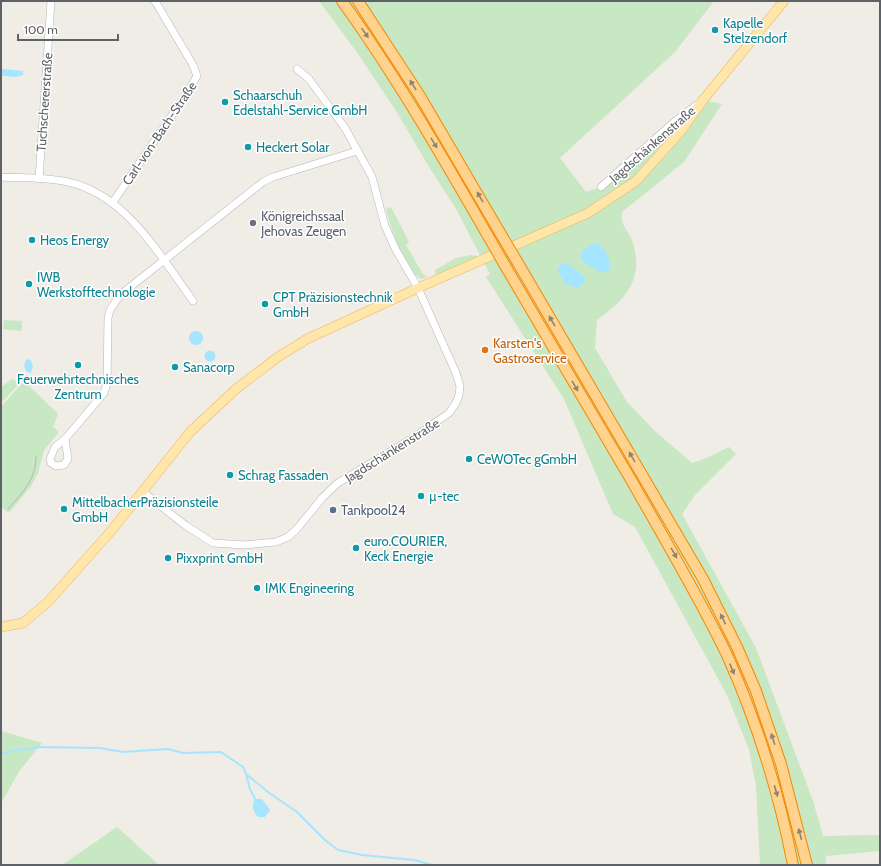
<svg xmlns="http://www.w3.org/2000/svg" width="881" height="866" viewBox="0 0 881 866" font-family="Cabin,sans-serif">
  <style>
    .green { fill: #c7e8c2 }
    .water { fill: #a6e5ff }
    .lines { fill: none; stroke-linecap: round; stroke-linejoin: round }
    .stream { stroke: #a6e5ff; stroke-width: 2 }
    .minor-casing { stroke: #b3b7ba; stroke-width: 8 }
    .major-casing { stroke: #f4b45a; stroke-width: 10 }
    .highway-casing { stroke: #f58700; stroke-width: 12 }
    .minor { stroke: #fff; stroke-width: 7 }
    .major { stroke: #ffe6ab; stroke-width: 9 }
    .highway { stroke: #ffd28d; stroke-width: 10 }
    .tram { stroke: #b4b5b6; stroke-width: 1 }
    .highway-bridge-casing { stroke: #f58700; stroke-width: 12; stroke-linecap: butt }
    .highway-bridge { stroke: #ffd28d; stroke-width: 10 }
    .oneway { fill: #8e8472 }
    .culture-dot { fill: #0f9aa8; stroke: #fff; stroke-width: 1.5 }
    .worship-dot { fill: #6b7280; stroke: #fff; stroke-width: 1.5 }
    .food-dot { fill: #e8710a; stroke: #fff; stroke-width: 1.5 }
    .service-dot { fill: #5c6f8a; stroke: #fff; stroke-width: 1.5 }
    .labels { text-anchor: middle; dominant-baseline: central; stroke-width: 3; stroke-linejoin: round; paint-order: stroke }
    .culture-label { font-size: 13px; fill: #0d838f; stroke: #fff; text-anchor: start }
    .street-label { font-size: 13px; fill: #5d6266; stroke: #fff }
    .worship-label { font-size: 13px; fill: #5b616d; stroke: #fff; text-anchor: start }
    .food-label { font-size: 13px; fill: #c56008; stroke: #fff; text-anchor: start }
    .service-label { font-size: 13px; fill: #4e5e75; stroke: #fff; text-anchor: start }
  </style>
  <rect width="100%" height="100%" fill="#f0ece6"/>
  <g class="green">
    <path d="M319,1H714L675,52L560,158L586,192L601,187L703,100L722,104L684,162L622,212C620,227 629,230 633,243C644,280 625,300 597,320L595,348L627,402L656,432L692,463L707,458L729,447L736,454L695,495L682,514L756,648L813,801L823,836L880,835V851L826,856V865H760L756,786L749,749L727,695L635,527L613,514L564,399L486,277L490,274L455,207L431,170L396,111L356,51Z"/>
    <path d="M391,207L409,242L406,245L423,274L427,277L422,279C407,276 389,223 386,209Z"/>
    <polygon points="470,255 479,256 436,276 435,270 456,258"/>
    <polygon points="4,320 22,321 22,331 3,329"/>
    <polygon points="66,375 88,377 84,383 66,378"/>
    <polygon points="12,379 20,383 1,403 1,387"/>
    <polygon points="24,381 58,414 53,427 59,432 44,450 38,473 31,486 9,513 1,507 1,407"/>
    <polygon points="1,731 42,743 20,770 1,803"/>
    <polygon points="117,827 159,865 62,865"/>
  </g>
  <g class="water">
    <polygon points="3,69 23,71 23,75 16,77 2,76 1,72"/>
    <path d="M597,242C606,249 609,258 611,269L602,273L583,262L580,256L583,249Z"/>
    <polygon points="561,264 568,264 585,277 586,279 581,286 576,288 570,284 567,286 557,271"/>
    <circle cx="196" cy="338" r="7"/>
    <circle cx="210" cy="356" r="5.5"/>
    <polygon points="30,359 33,366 31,373 26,371 24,366 26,360"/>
    <path d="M255,799H262L270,810L265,817H258C253,811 251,806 255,799Z"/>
  </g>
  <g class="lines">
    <g class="stream">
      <polyline points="1,753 40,747 100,748 123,752 168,749 183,753 221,752 243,767 246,774 268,792 297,812 325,840 338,850 362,855 414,860 433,865"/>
      <polyline points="246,774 250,789 255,799"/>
    </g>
    <defs>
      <g id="minor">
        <path d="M1,177C23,178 46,177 68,182C127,195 160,256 193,301"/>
        <polyline points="39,179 51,1"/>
        <polyline points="601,187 674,122 698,104"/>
        <polyline points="113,202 187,93 197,76 193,65 155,1"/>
        <polyline points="65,439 68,459 64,465 56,466 51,463 50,459 55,447 65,439 104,393 107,383 108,318 110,310 120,295 263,182 273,177 357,151"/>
        <polyline points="143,492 185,525 213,543 244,545 276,542 288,537 296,530 323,497 338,483 413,438 449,413 456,403 459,395 460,386 456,373 418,288 396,250 385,226 372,177 345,128 309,79 297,69"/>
      </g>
      <polyline id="major" points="1,627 23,623 48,602 111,531 190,432 236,389 278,357 307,339 418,288 588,213 636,181 680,132 703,100 784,1"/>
      <g id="highway">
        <path d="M342,1C396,76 442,156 488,236"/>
        <polyline points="358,1 420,96 499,231"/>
        <polyline points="518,263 703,579 737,647 756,691 781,764 807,865"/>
        <path d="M507,269C550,341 592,413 634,485C666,542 699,597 727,655C757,722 779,793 793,865"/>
      </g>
    </defs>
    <use href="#minor" class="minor-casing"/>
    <use href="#major" class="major-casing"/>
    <use href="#highway" class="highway-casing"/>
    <use href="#minor" class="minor"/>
    <use href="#major" class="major"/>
    <use href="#highway" class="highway"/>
    <path class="tram" d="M8,509C22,493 36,480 36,457"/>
    <defs>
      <g id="highway-bridge">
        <polyline points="499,231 518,263"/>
        <polyline points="488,236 507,269"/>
      </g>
    </defs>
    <use href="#highway-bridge" class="highway-bridge-casing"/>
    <use href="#highway-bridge" class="highway-bridge"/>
  </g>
  <defs><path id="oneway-solid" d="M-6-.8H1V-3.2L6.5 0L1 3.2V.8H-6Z"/></defs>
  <g class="oneway">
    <use href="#oneway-solid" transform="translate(365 33) rotate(55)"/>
    <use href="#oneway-solid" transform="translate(413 85) rotate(-122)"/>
    <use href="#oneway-solid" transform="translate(434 143) rotate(59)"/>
    <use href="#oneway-solid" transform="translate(480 197) rotate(-120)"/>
    <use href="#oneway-solid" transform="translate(552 321) rotate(-120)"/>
    <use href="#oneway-solid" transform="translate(575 386) rotate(60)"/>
    <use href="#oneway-solid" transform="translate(632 457) rotate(-120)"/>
    <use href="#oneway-solid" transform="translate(674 553) rotate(60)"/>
    <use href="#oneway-solid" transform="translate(723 619) rotate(-116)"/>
    <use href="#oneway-solid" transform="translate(732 669) rotate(67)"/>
    <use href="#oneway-solid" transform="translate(773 739) rotate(-108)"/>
    <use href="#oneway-solid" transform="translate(776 791) rotate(74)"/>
    <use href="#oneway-solid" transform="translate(800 834) rotate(-104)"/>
  </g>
  <g class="culture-dot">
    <circle cx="715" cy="30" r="4"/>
    <circle cx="225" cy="102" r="4"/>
    <circle cx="248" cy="147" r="4"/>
    <circle cx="32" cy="240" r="4"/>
    <circle cx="29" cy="284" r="4"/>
    <circle cx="265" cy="304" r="4"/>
    <circle cx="78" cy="365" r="4"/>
    <circle cx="175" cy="367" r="4"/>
    <circle cx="469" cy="459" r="4"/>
    <circle cx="230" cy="475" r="4"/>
    <circle cx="421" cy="496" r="4"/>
    <circle cx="64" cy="509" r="4"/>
    <circle cx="356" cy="548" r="4"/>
    <circle cx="168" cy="558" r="4"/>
    <circle cx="257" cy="588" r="4"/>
  </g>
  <circle class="worship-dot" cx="253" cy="223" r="4"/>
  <circle class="food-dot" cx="485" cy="350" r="4"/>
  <circle class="service-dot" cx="333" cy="510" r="4"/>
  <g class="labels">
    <g class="culture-label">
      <text x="723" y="23">Kapelle<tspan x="723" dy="15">Stelzendorf</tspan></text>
      <text x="233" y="95">Schaarschuh<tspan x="233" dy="15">Edelstahl-Service GmbH</tspan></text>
      <text x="256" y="147">Heckert Solar</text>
      <text x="40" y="240">Heos Energy</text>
      <text x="37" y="277">IWB<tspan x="37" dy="15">Werkstofftechnologie</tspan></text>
      <text x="273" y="297">CPT Präzisionstechnik<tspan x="273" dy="15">GmbH</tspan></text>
      <text x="183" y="367">Sanacorp</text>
      <text x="78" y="379" text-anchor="middle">Feuerwehrtechnisches<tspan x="78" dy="15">Zentrum</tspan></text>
      <text x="477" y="459">CeWOTec gGmbH</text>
      <text x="238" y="475">Schrag Fassaden</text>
      <text x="429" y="496">µ-tec</text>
      <text x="72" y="502">MittelbacherPräzisionsteile<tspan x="72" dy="15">GmbH</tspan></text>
      <text x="364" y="541">euro.COURIER,<tspan x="364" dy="15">Keck Energie</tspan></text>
      <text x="176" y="558">Pixxprint GmbH</text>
      <text x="265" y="588">IMK Engineering</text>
    </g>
    <g class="street-label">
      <text transform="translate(44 102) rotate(-86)">Tuchschererstraße</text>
      <text transform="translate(159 133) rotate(-56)">Carl-von-Bach-Straße</text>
      <text transform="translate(652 144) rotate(-41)">Jagdschänkenstraße</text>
      <text transform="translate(392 450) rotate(-32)">Jagdschänkenstraße</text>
    </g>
    <g class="worship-label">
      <text x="261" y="216">Königreichssaal<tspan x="261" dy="15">Jehovas Zeugen</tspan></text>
    </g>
    <g class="food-label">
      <text x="493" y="343">Karsten's<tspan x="493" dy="15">Gastroservice</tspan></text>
    </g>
    <g class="service-label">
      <text x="341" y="510">Tankpool24</text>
    </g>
  </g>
  <rect width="881" height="866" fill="none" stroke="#5d6266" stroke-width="4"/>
  <path d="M18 34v6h100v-6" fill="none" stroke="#5d6266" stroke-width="2"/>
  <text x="24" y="34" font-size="12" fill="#5d6266" stroke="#ffffff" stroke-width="3" paint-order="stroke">100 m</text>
</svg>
